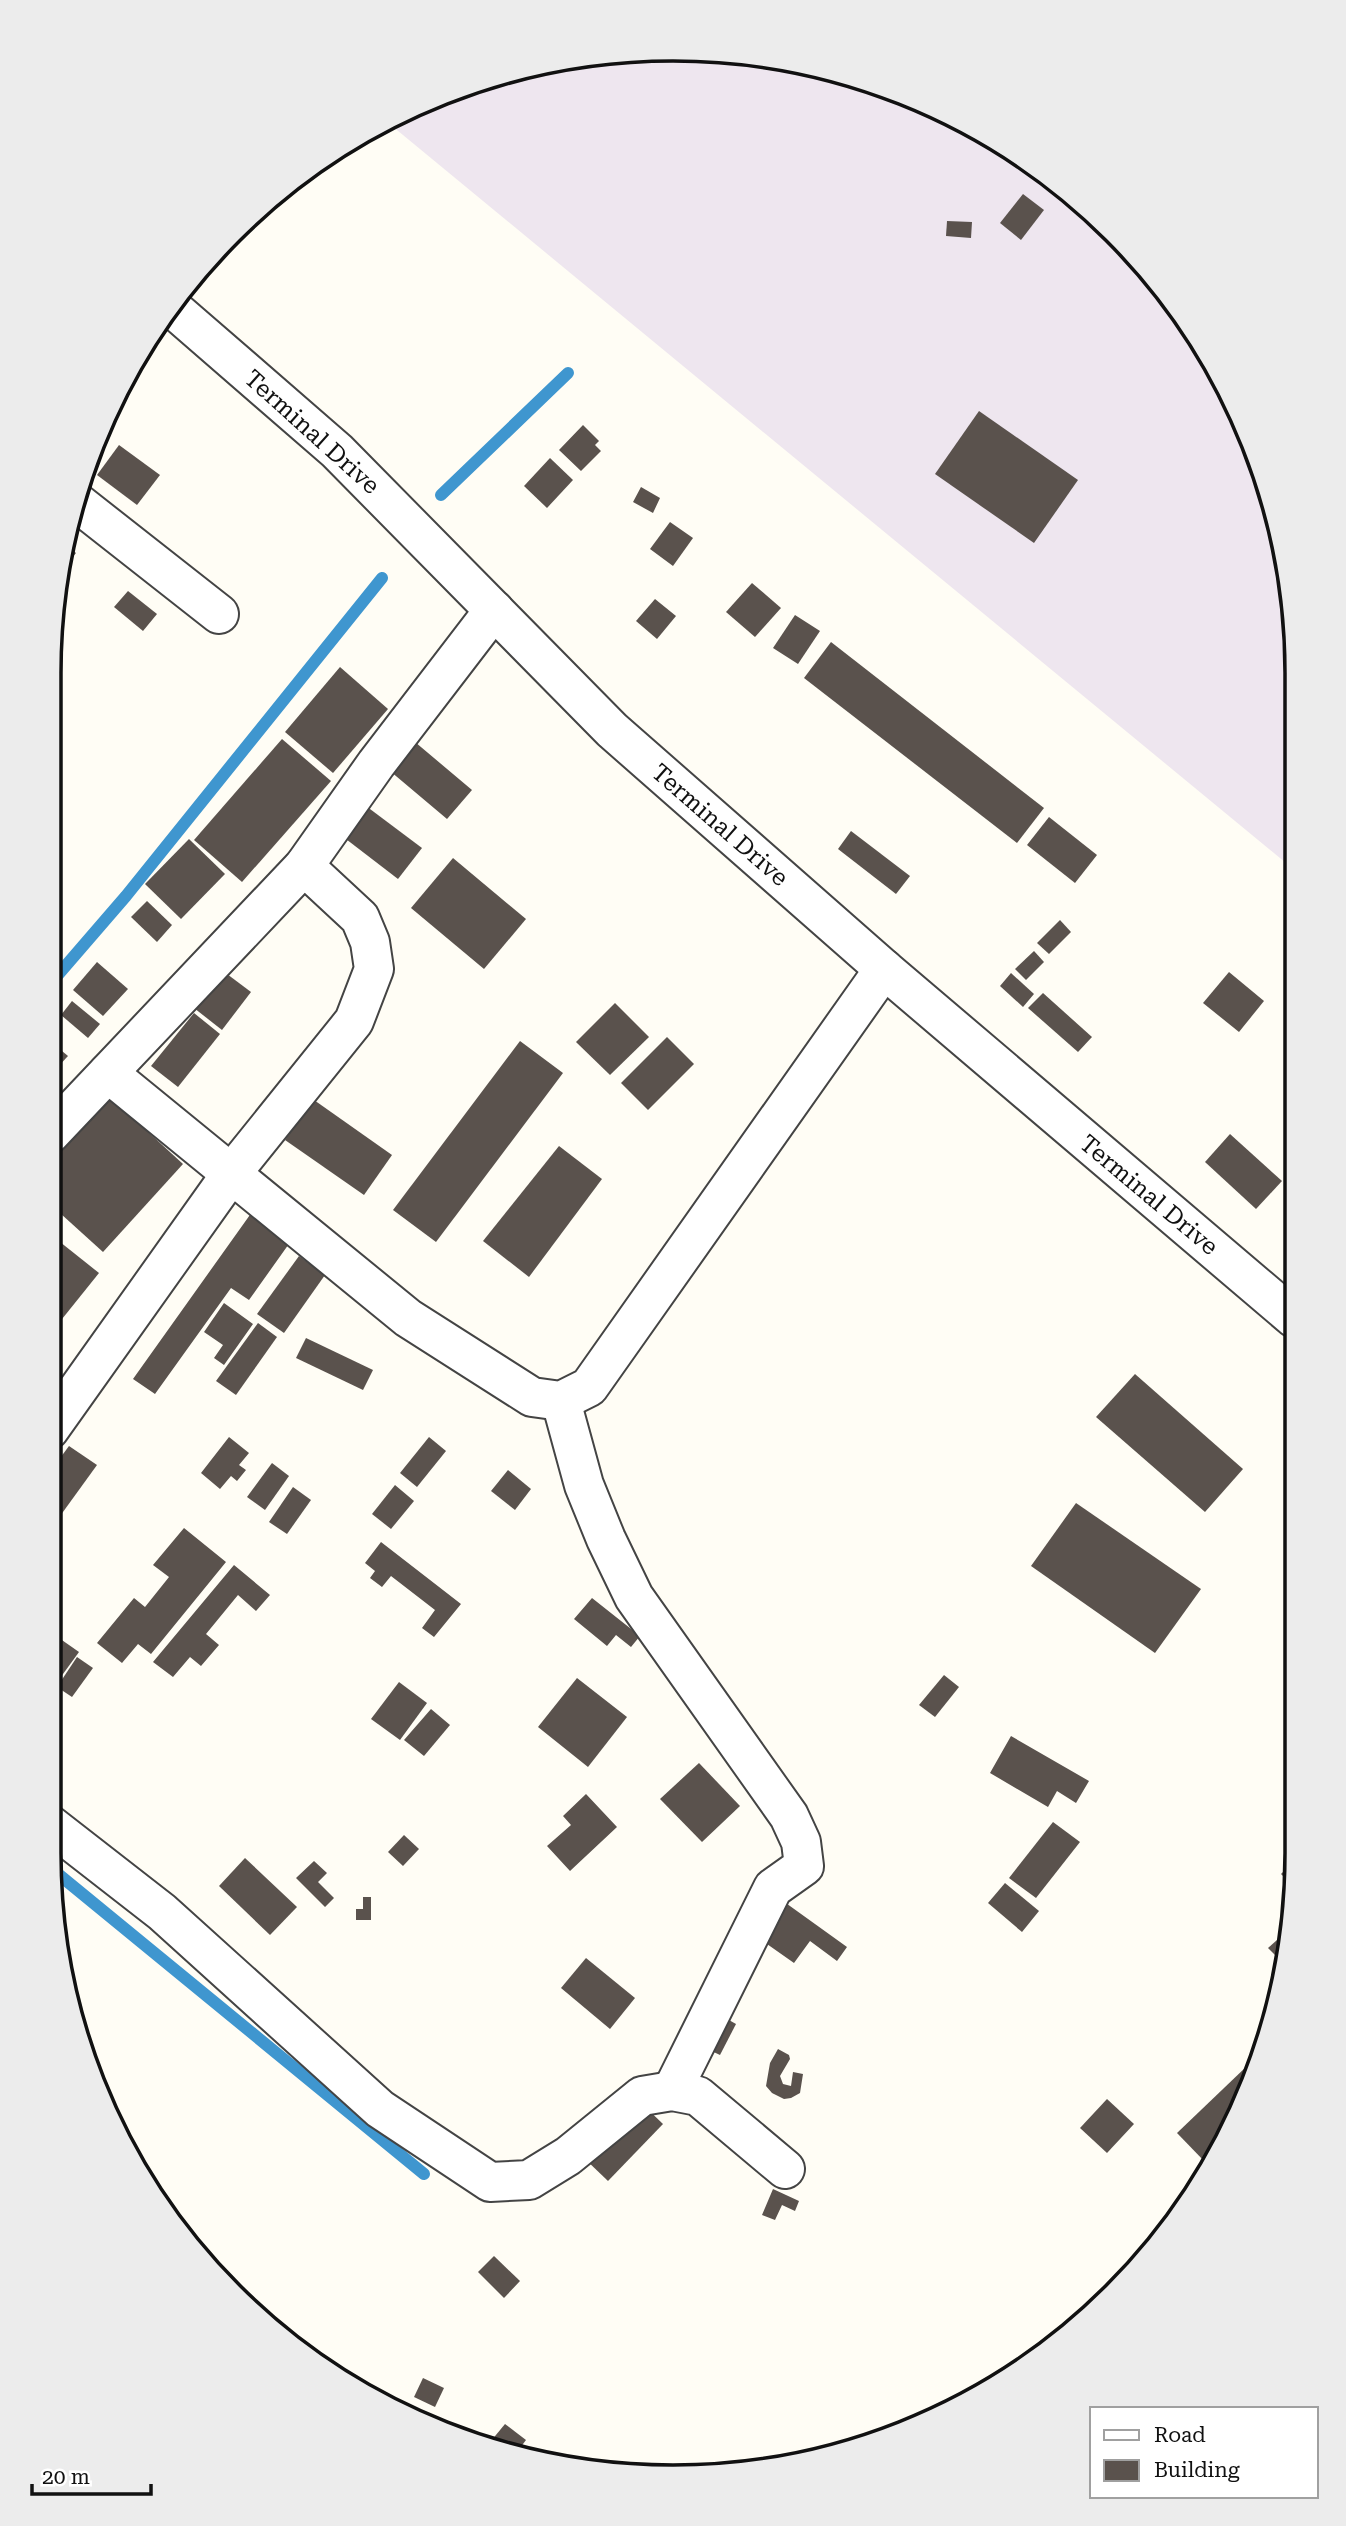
<svg xmlns="http://www.w3.org/2000/svg" width="1346" height="2526" viewBox="0 0 1346 2526" font-family="'Roboto Serif',serif">
  <style>
    .industrial { fill: #eee6ef }
    .lines { fill: none; stroke-linecap: round; stroke-linejoin: round }
    .stream { stroke: #3f96cf; stroke-width: 12 }
    .building { fill: #5a524d }
    .minor-casing { stroke: #444; stroke-width: 42 }
    .minor { stroke: #fff; stroke-width: 38 }
    .labels { text-anchor: middle; dominant-baseline: central; stroke-width: 7; stroke-linejoin: round; paint-order: stroke }
    .street-label { font-size: 24px; fill: #111; stroke: #fff }
    .rim { fill: none; stroke: #111; stroke-width: 3.5 }
  </style>
  <rect width="100%" height="100%" fill="#fffdf5"/>
  <polygon class="industrial" points="714,50 835,70 949,114 1084,204 1168,293 1250,435 1292,591 1292,868 386,121 473,82 592,54"/>
  <g class="lines">
    <g class="stream">
      <polyline points="441,495 568,373"/>
      <polyline points="50,984 126,896 382,578"/>
      <polyline points="52,1869 424,2174"/>
    </g>
  </g>
  <g class="building">
    <polygon points="1026,165 1066,191 1059,198"/>
    <polygon points="1023,194 1044,210 1021,240 1000,223"/>
    <polygon points="947,221 972,222 971,238 946,236"/>
    <polygon points="979,411 1078,480 1034,543 935,474"/>
    <polygon points="583,425 599,441 595,445 601,451 581,471 559,450"/>
    <polygon points="119,445 160,475 137,505 97,475"/>
    <polygon points="550,458 573,480 547,508 524,486"/>
    <polygon points="641,487 660,498 653,513 633,502"/>
    <polygon points="670,522 693,538 673,566 650,549"/>
    <polygon points="65,544 76,553 60,572 64,551"/>
    <polygon points="752,583 781,608 755,637 726,612"/>
    <polygon points="128,591 157,614 143,631 114,607"/>
    <polygon points="655,599 676,616 657,639 636,621"/>
    <polygon points="795,615 820,631 798,664 773,648"/>
    <polygon points="831,642 1044,808 1017,843 804,678"/>
    <polygon points="340,667 388,709 333,773 285,732"/>
    <polygon points="282,739 331,781 242,882 194,840"/>
    <polygon points="415,742 472,790 447,819 390,771"/>
    <polygon points="366,806 422,848 398,879 342,836"/>
    <polygon points="1049,817 1097,855 1075,883 1027,845"/>
    <polygon points="851,831 910,876 896,894 838,849"/>
    <polygon points="189,839 225,874 181,919 145,884"/>
    <polygon points="453,858 526,919 484,969 411,908"/>
    <polygon points="147,901 172,925 157,942 131,917"/>
    <polygon points="1060,920 1071,932 1049,954 1037,943"/>
    <polygon points="1034,951 1044,962 1026,980 1015,969"/>
    <polygon points="97,962 128,989 103,1016 73,990"/>
    <polygon points="223,971 251,992 222,1030 194,1008"/>
    <polygon points="1229,972 1264,1001 1239,1032 1203,1003"/>
    <polygon points="1011,973 1034,994 1023,1007 1000,986"/>
    <polygon points="1043,993 1092,1037 1078,1052 1028,1008"/>
    <polygon points="72,1001 100,1024 88,1038 61,1015"/>
    <polygon points="615,1003 649,1037 610,1075 576,1042"/>
    <polygon points="194,1013 220,1034 178,1087 151,1066"/>
    <polygon points="667,1037 694,1064 648,1110 621,1083"/>
    <polygon points="50,1041 68,1056 55,1070 50,1065"/>
    <polygon points="520,1041 563,1073 436,1242 393,1210"/>
    <polygon points="110,1097 183,1164 103,1252 50,1204 50,1163"/>
    <polygon points="314,1100 392,1155 364,1195 285,1140"/>
    <polygon points="1230,1134 1282,1181 1256,1209 1205,1162"/>
    <polygon points="559,1146 602,1179 529,1277 483,1241"/>
    <polygon points="252,1212 291,1241 249,1300 231,1288 155,1394 133,1379"/>
    <polygon points="50,1234 99,1273 50,1334"/>
    <polygon points="299,1256 325,1275 284,1333 257,1314"/>
    <polygon points="224,1303 253,1324 224,1365 214,1358 223,1345 204,1332"/>
    <polygon points="258,1323 277,1337 236,1395 216,1381"/>
    <polygon points="306,1338 373,1370 363,1390 296,1358"/>
    <polygon points="1135,1374 1243,1469 1205,1512 1096,1417"/>
    <polygon points="229,1437 249,1453 239,1465 246,1470 237,1481 231,1476 220,1489 201,1473"/>
    <polygon points="429,1437 446,1451 417,1487 400,1473"/>
    <polygon points="69,1446 97,1465 55,1523 49,1520 49,1473"/>
    <polygon points="272,1463 289,1476 265,1510 247,1497"/>
    <polygon points="508,1470 531,1489 515,1510 491,1491"/>
    <polygon points="395,1485 414,1501 391,1529 372,1514"/>
    <polygon points="293,1487 311,1500 287,1534 269,1522"/>
    <polygon points="1076,1503 1201,1589 1155,1653 1031,1566"/>
    <polygon points="184,1528 226,1562 151,1654 138,1644 122,1663 97,1643 134,1598 145,1607 169,1577 153,1565"/>
    <polygon points="381,1542 461,1604 434,1637 422,1628 435,1610 391,1576 382,1587 370,1578 375,1571 365,1563"/>
    <polygon points="234,1565 270,1595 256,1611 238,1595 206,1634 219,1645 201,1666 190,1657 173,1677 153,1662"/>
    <polygon points="592,1598 640,1636 631,1647 616,1635 607,1646 574,1619"/>
    <polygon points="49,1631 79,1652 55,1685 49,1681"/>
    <polygon points="77,1657 93,1668 72,1697 57,1687"/>
    <polygon points="944,1675 959,1687 935,1717 919,1705"/>
    <polygon points="577,1678 627,1717 588,1767 538,1727"/>
    <polygon points="399,1682 427,1703 400,1740 371,1719"/>
    <polygon points="431,1709 450,1725 424,1756 404,1740"/>
    <polygon points="1011,1736 1089,1781 1076,1803 1057,1791 1048,1807 990,1773"/>
    <polygon points="699,1763 740,1806 702,1842 660,1799"/>
    <polygon points="586,1794 617,1827 570,1871 547,1846 571,1825 563,1816"/>
    <polygon points="1053,1822 1080,1842 1036,1898 1009,1878"/>
    <polygon points="404,1835 419,1849 403,1866 388,1852"/>
    <polygon points="245,1858 297,1907 270,1935 219,1886"/>
    <polygon points="1296,1859 1296,1889 1281,1874"/>
    <polygon points="314,1861 327,1873 318,1882 334,1898 325,1907 296,1878"/>
    <polygon points="1005,1883 1039,1911 1022,1932 988,1903"/>
    <polygon points="363,1897 371,1897 371,1920 356,1920 356,1909 363,1909"/>
    <polygon points="783,1901 847,1947 837,1961 810,1941 794,1963 757,1937"/>
    <polygon points="1286,1932 1289,1935 1284,1964 1268,1948"/>
    <polygon points="586,1958 635,1998 610,2029 561,1988"/>
    <polygon points="720,2015 736,2024 720,2055 703,2047"/>
    <polygon points="778,2049 789,2055 790,2059 780,2076 783,2084 791,2086 793,2072 803,2074 800,2093 791,2098 784,2099 772,2093 766,2086 770,2063"/>
    <polygon points="1247,2066 1254,2073 1232,2129 1206,2163 1177,2133"/>
    <polygon points="1107,2099 1134,2124 1107,2153 1080,2128"/>
    <polygon points="639,2101 663,2124 608,2181 584,2158"/>
    <polygon points="773,2189 799,2201 795,2211 782,2205 775,2220 762,2215"/>
    <polygon points="494,2256 520,2281 504,2298 478,2272"/>
    <polygon points="423,2378 444,2388 435,2407 414,2397"/>
    <polygon points="505,2424 526,2440 514,2456 491,2441"/>
  </g>
  <g class="lines">
    <defs>
      <g id="minor">
        <polyline points="170,306 337,451 612,730 884,969 1294,1318"/>
        <polyline points="74,500 219,614"/>
        <polyline points="108,1073 408,1318 532,1397 561,1401 589,1387 884,969"/>
        <polyline points="50,1134 304,866 376,764 494,610"/>
        <polyline points="561,1401 584,1485 606,1539 634,1597 789,1816 801,1842 804,1866 773,1888 672,2091"/>
        <polyline points="49,1430 231,1174 354,1021 374,969 370,942 360,918 304,866"/>
        <polyline points="49,1824 162,1912 380,2109 490,2182 529,2180 568,2156 642,2096 672,2091 698,2096 785,2169"/>
      </g>
    </defs>
    <use href="#minor" class="minor-casing"/>
    <use href="#minor" class="minor"/>
  </g>
  <g class="labels">
    <g class="street-label">
      <text transform="translate(312 432) rotate(42)">Terminal Drive</text>
      <text transform="translate(720 825) rotate(41)">Terminal Drive</text>
      <text transform="translate(1149 1195) rotate(40)">Terminal Drive</text>
    </g>
  </g>
  <path d="M0 0H1346V2526H0ZM673 61H673A612 612 0 0 1 1285 673V1853A612 612 0 0 1 673 2465H673A612 612 0 0 1 61 1853V673A612 612 0 0 1 673 61Z" fill="#ececec" fill-rule="evenodd"/>
  <path class="rim" d="M673 61H673A612 612 0 0 1 1285 673V1853A612 612 0 0 1 673 2465H673A612 612 0 0 1 61 1853V673A612 612 0 0 1 673 61Z"/>
  <rect x="1090" y="2407" width="228" height="91" fill="#ffffff" stroke="#a0a0a0" stroke-width="2"/>
  <rect x="1104" y="2430" width="35" height="10" fill="#ffffff" stroke="#a0a0a0" stroke-width="2"/>
  <text x="1154" y="2442" font-size="21" fill="#111111">Road</text>
  <rect x="1104" y="2460" width="35" height="21" fill="#5a524d" stroke="#a0a0a0" stroke-width="2"/>
  <text x="1154" y="2477" font-size="21" fill="#111111">Building</text>
  <path d="M32 2484v10h119v-10" fill="none" stroke="#111111" stroke-width="3.5"/>
  <text x="42" y="2484" font-size="21" fill="#111111" stroke="#ffffff" stroke-width="5" paint-order="stroke">20 m</text>
</svg>
